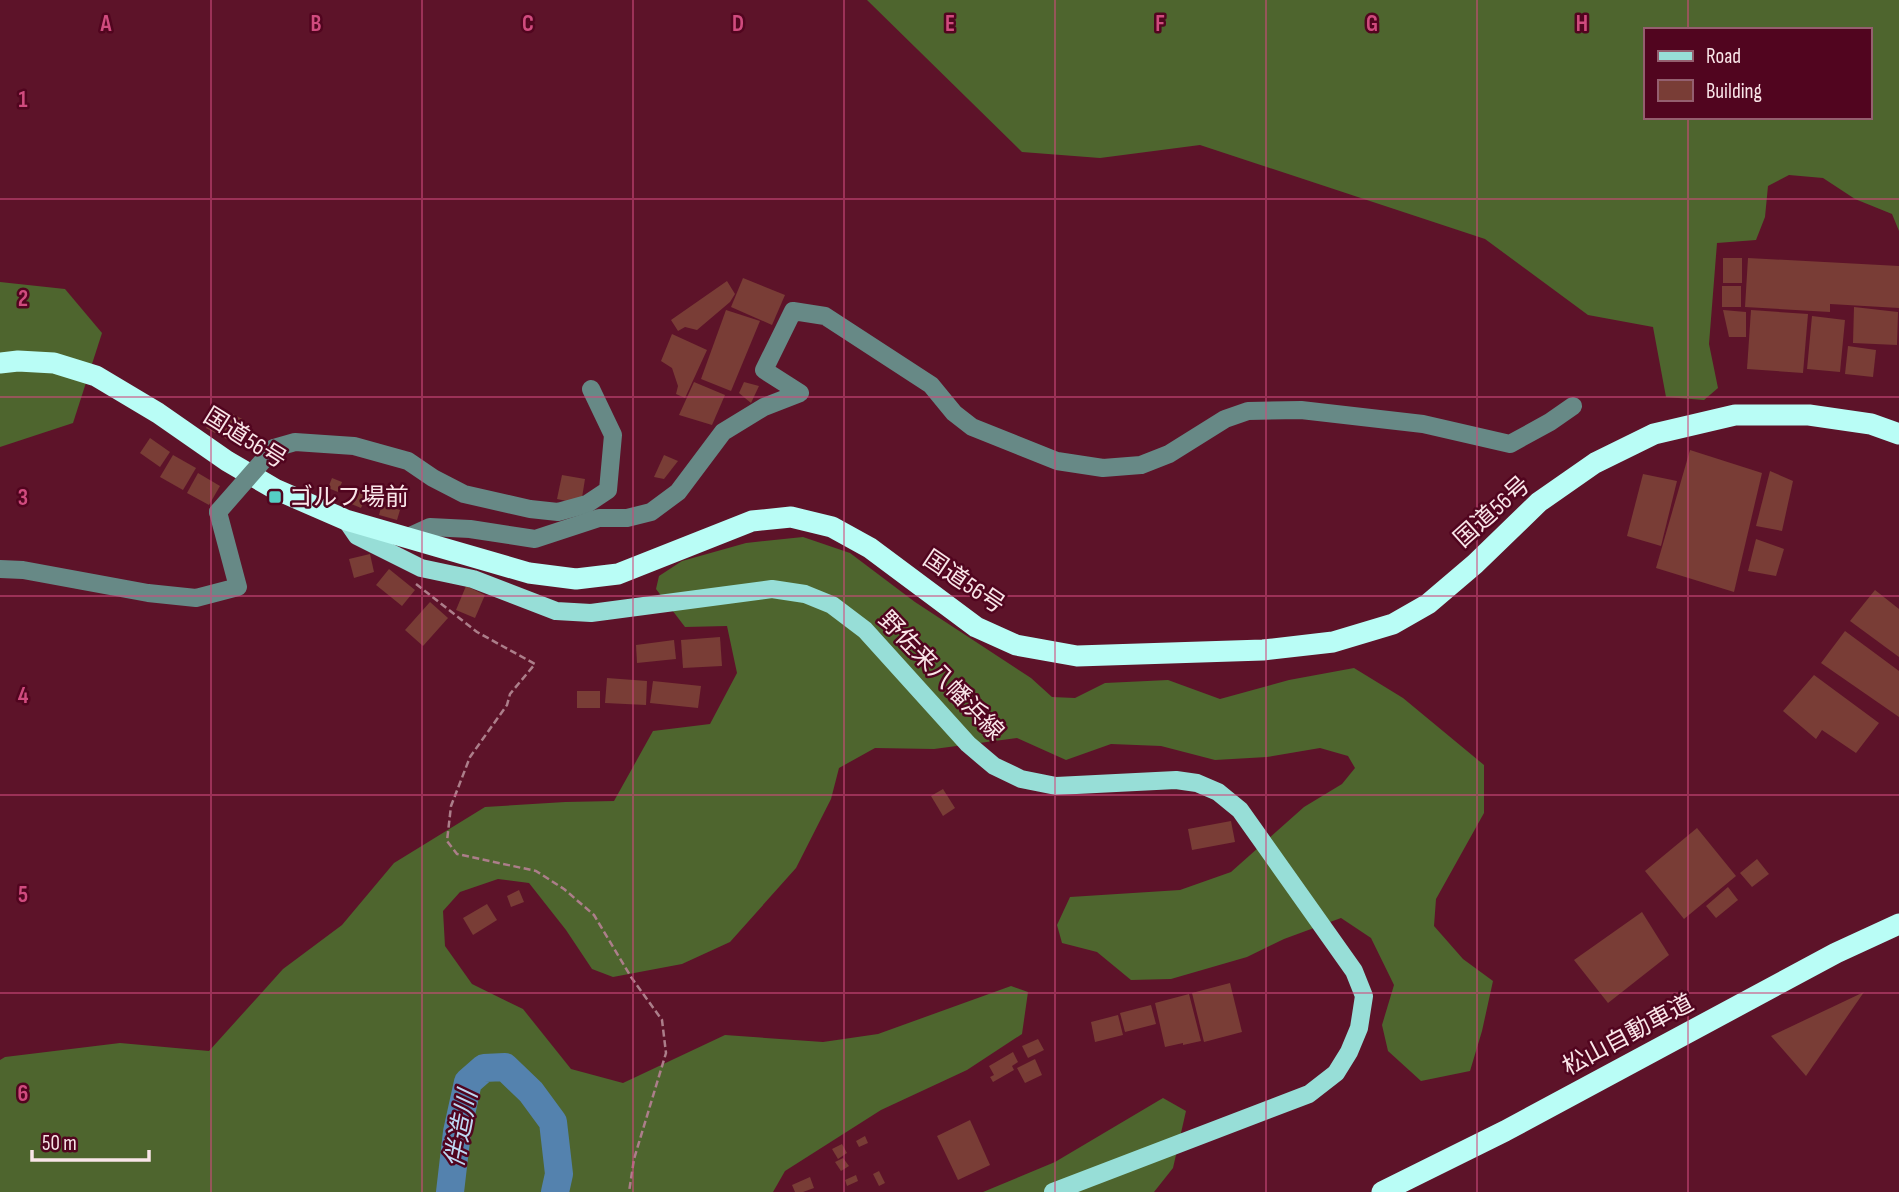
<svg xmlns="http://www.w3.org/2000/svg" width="1899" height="1192" viewBox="0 0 1899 1192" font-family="'Sofia Sans Condensed','Noto Sans JP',sans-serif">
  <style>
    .forest { fill: #4e652e; fill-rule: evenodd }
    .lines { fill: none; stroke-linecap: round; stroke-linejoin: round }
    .river { stroke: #5482ae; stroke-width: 28 }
    .building { fill: #793d36 }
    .path { stroke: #ac7e8a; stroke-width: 2.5; stroke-dasharray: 7 3.5; stroke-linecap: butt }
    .minor { stroke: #678986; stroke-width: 18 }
    .major { stroke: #97ded7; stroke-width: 18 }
    .highway { stroke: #b9fdf6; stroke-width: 21 }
    .minor-bridge { stroke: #678986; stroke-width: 18 }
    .grid { fill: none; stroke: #d04b7e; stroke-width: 2; stroke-opacity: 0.55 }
    .poi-dot { fill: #55cec4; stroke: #51051f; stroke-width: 2.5 }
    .labels { text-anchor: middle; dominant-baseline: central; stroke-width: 5; stroke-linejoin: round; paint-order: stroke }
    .street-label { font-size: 24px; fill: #f9e5e8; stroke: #51051f }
    .poi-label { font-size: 24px; fill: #f9e5e8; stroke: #51051f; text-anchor: start }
    .water-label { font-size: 26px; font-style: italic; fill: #bed8f2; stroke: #51051f }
    .grid-label { font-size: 23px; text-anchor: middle; font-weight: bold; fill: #d04b7e; stroke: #51051f; stroke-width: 5; stroke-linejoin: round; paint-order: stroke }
  </style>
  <rect width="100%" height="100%" fill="#5d1329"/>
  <g class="forest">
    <path d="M867,0H1899V231L1892,214L1855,199L1823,178L1789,175L1768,186L1765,217L1756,240L1717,243L1709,344L1718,388L1704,400L1666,397L1653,327L1588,315L1485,239L1200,145L1100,158L1022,152ZM1645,30H1869V117H1645Z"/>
    <polygon points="0,282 65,289 102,333 73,423 0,447"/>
    <polygon points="803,537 850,553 915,602 1031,678 1052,697 1075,698 1105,683 1168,680 1220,699 1289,680 1354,668 1403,698 1484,765 1484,813 1436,899 1434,926 1463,959 1493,981 1482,1031 1470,1071 1421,1081 1388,1051 1382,1025 1394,985 1371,938 1341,918 1284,939 1247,957 1171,979 1131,980 1097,952 1062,943 1057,925 1070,897 1180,890 1231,872 1304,807 1342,784 1355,768 1348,756 1320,748 1267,757 1215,760 1161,746 1111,744 1066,760 1017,738 934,749 875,748 839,768 831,799 796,868 730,942 682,964 613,977 592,969 566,930 529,883 498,879 460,892 443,911 445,946 472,984 523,1009 571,1069 623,1083 725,1035 823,1042 878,1034 1011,986 1028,992 1022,1034 967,1070 881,1110 785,1171 773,1192 0,1192 0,1060 5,1057 120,1043 209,1051 283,969 342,925 394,863 485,807 565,802 614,801 653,731 710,724 737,673 727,626 685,627 656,589 659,576 682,561 746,543"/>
    <polygon points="1163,1098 1186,1111 1173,1168 1154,1192 983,1192 1055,1162"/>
  </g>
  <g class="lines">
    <polyline class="river" points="450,1192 457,1132 468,1082 484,1068 505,1067 531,1092 553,1122 559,1174 555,1192"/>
  </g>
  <g class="building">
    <rect x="1723" y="258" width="19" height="25"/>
    <polygon points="1748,258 1899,266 1899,308 1830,304 1830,312 1745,307"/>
    <polygon points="743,278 785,295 772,325 731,307"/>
    <polygon points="727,281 735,294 730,302 697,330 685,327 678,331 671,320"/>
    <rect x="1722" y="286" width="19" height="21"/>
    <polygon points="1854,307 1898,312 1897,345 1853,343"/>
    <polygon points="726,310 760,321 731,391 701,379"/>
    <polygon points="1723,310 1746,312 1746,337 1729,337"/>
    <polygon points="1751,310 1808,314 1803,373 1747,369"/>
    <polygon points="1812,316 1845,320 1840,372 1807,369"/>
    <polygon points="672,334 707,350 685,398 676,394 678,386 672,368 661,361"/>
    <polygon points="1848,346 1876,350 1873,377 1845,374"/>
    <polygon points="694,382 725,395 712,425 679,415"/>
    <polygon points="744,382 759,386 751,403 739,393"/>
    <polygon points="218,406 244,420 232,442 206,428"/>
    <polygon points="150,438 170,452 160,467 140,453"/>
    <polygon points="1690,450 1762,473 1734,592 1656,568"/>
    <polygon points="173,455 196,468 183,490 160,477"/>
    <polygon points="664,455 678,461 664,479 654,477"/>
    <polygon points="1770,471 1793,481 1782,531 1756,526"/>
    <polygon points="198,473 220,486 209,505 187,493"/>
    <polygon points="1643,474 1677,481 1661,546 1627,536"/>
    <polygon points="562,475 585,479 581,504 557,499"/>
    <polygon points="332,478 342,482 338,492 328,488"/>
    <polygon points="372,484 399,492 395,506 368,499"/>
    <polygon points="355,487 368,493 361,508 349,503"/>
    <polygon points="382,504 400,510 397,520 379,515"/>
    <polygon points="1756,539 1784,549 1776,576 1748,571"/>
    <polygon points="370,554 374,572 354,578 349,559"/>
    <polygon points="389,569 415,590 402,606 376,585"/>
    <polygon points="466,586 485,595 475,618 456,610"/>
    <polygon points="1875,590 1899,609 1899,657 1850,621"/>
    <polygon points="430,602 448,618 423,646 405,630"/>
    <polygon points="1845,631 1899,671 1899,717 1821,663"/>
    <polygon points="720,637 722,666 683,668 681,640"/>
    <polygon points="674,640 676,659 637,663 636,645"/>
    <polygon points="1814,675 1879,723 1856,753 1822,730 1816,739 1783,711"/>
    <polygon points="607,678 647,681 646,705 605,703"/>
    <polygon points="653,681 701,686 698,708 650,703"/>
    <rect x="577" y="691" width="23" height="17"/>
    <polygon points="943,789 955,808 943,816 931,796"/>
    <polygon points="1231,821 1235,842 1192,850 1188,829"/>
    <polygon points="1697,828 1736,876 1684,919 1645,871"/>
    <polygon points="1757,859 1769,874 1752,887 1740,873"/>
    <polygon points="1728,887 1738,900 1716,918 1706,906"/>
    <polygon points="519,890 524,902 511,907 507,896"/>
    <polygon points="487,904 497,920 473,935 463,918"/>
    <polygon points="1642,912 1669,955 1608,1003 1574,960"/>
    <polygon points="1230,983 1242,1032 1204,1042 1192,993"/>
    <polygon points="1864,992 1806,1076 1771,1036"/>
    <polygon points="1189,994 1201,1041 1183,1045 1183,1043 1165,1047 1155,1003"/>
    <polygon points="1151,1005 1156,1024 1125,1032 1120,1013"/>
    <polygon points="1118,1015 1123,1035 1095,1042 1091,1022"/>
    <polygon points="1038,1039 1044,1050 1028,1058 1022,1046"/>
    <polygon points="1013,1052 1018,1062 1012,1066 1014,1070 993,1082 990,1077 994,1075 989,1066"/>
    <polygon points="1035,1059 1042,1075 1025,1083 1017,1068"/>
    <polygon points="970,1120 990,1165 958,1180 937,1136"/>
    <polygon points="865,1136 868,1143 859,1147 856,1141"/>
    <polygon points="842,1144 847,1153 838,1159 832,1149"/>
    <polygon points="843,1158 849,1166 841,1171 835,1162"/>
    <polygon points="879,1171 885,1183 879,1186 873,1174"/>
    <polygon points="856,1175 858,1181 847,1186 845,1180"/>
    <polygon points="810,1177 814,1188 803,1192 795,1192 792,1185"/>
  </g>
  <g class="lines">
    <polyline class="path" points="416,584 477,632 535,664 510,694 507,705 470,757 451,806 447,841 457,854 536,871 564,889 594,915 631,977 662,1020 666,1053 634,1159 629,1192"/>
    <g class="minor">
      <polyline points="274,448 295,442 354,446 408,461 433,478 464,494 530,509 558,512 587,504 608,490 613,435 591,389"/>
      <polyline points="406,538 430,527 470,529 535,539 599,518 627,518 651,512 678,492 723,432 764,407 800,393 764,370 793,311 825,316 931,385 954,413 972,427 1057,461 1103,468 1141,465 1169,454 1225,419 1248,411 1301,410 1423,424 1510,444 1550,422 1573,406"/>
      <polyline points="0,569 23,570 148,593 196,598 238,587 218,512"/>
    </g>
    <polyline class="major" points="346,520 357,536 421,568 473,579 556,611 591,613 772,589 805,594 832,605 865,630 968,744 994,766 1021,779 1056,786 1176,780 1197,783 1218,792 1240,810 1354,971 1364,996 1359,1028 1349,1052 1336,1073 1309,1094 1053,1192"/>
    <g class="highway">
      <polyline points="0,363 18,361 54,363 96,376 158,413 227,461 275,489 346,520 529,573 576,579 618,574 752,521 791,517 832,527 870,548 976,627 1016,645 1077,656 1263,650 1333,642 1393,624 1428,604 1475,564 1539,502 1595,463 1654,434 1735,415 1809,415 1871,424 1899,434"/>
      <polyline points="1382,1192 1505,1131 1836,953 1899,924"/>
    </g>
    <polyline class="minor-bridge" points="218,512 274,448"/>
  </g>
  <path class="grid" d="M211,0V1192M422,0V1192M633,0V1192M844,0V1192M1055,0V1192M1266,0V1192M1477,0V1192M1688,0V30M1688,117V1192M0,199H1899M0,397H1899M0,596H1899M0,795H1899M0,993H1899"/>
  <rect class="poi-dot" x="268" y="490" width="14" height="14" rx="3.5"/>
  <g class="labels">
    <g class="street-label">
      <text transform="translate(245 438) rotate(32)">国道56号</text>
      <text transform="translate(1492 512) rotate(-42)">国道56号</text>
      <text transform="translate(964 582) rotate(34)">国道56号</text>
      <text transform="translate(941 676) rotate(46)">野佐来八幡浜線</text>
      <text transform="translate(1628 1035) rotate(-28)">松山自動車道</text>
    </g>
    <g class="poi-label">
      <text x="289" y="497">ゴルフ場前</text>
    </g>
    <g class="water-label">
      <text transform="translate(462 1129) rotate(-79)">伴造川</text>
    </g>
  </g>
  <g class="grid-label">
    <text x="106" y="31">A</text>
    <text x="316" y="31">B</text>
    <text x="528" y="31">C</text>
    <text x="738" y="31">D</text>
    <text x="950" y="31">E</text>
    <text x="1160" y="31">F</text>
    <text x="1372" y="31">G</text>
    <text x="1582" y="31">H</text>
    <text x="23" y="107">1</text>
    <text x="23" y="306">2</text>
    <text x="23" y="505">3</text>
    <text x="23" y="703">4</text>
    <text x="23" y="902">5</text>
    <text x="23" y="1101">6</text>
  </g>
  <rect x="1644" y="28" width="228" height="91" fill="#51051f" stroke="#945f6f" stroke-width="2"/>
  <rect x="1658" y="51" width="35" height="10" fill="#97ded7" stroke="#945f6f" stroke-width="2"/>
  <text x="1706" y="63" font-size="21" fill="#f9e5e8">Road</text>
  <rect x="1658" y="80" width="35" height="21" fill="#793d36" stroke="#945f6f" stroke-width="2"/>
  <text x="1706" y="98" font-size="21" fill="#f9e5e8">Building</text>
  <path d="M32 1150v10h117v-10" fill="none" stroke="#f9e5e8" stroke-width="3.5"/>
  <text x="42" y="1150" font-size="21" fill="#f9e5e8" stroke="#51051f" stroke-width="5" paint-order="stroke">50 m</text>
</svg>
